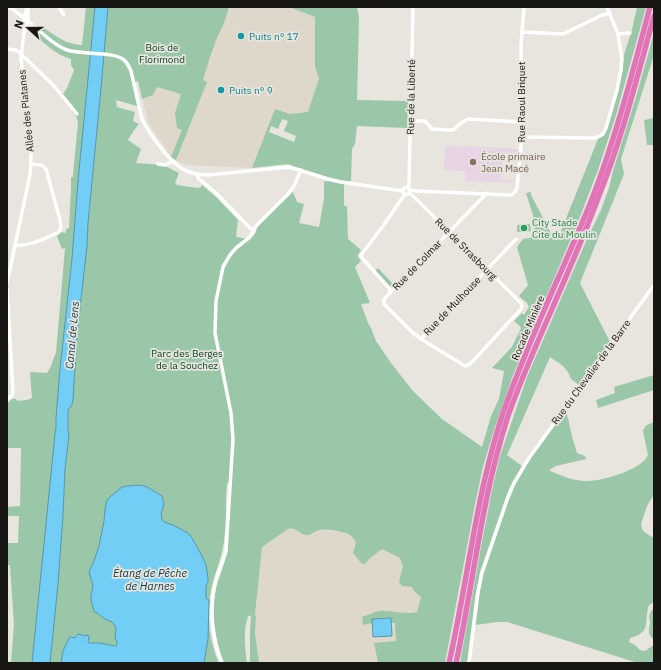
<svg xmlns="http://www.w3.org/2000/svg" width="661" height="670" viewBox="0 0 661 670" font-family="'IBM Plex Sans',sans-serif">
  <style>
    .built { fill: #ddd8ca }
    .education { fill: #e7d4e5 }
    .green { fill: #9ac7a7; fill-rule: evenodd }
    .water { fill: #72cef5; stroke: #5797b1 }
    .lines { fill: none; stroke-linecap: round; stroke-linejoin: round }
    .minor { stroke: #fff; stroke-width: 3.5 }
    .highway { stroke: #e174b7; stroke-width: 5.5 }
    .culture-dot { fill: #0f9aa8; stroke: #e7e5dd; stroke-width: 1.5 }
    .education-dot { fill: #8d6e63; stroke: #e7e5dd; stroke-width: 1.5 }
    .leisure-dot { fill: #2e9e5b; stroke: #e7e5dd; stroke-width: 1.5 }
    .labels { text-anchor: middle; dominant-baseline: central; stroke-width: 3.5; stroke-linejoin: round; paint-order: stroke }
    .culture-label { font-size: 10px; fill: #0d838f; stroke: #e7e5dd; text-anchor: start }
    .park-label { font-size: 10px; fill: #084424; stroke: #e7e5dd }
    .street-label { font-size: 10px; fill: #171613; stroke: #e7e5dd }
    .education-label { font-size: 10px; fill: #785e54; stroke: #e7e5dd; text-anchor: start }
    .leisure-label { font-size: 10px; fill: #27864d; stroke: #e7e5dd; text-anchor: start }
    .water-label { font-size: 11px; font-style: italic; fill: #0d3747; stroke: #e7e5dd }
  </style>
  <rect width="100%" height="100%" fill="#e7e5dd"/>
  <g class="built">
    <polygon points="227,7 289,7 315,17 315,67 319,78 308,112 290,114 275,110 252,168 187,165 179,162 171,157 148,122 138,81"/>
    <polygon points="292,528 296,529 301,533 312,534 321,530 345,532 352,536 356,542 353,549 365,564 369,559 382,549 400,558 403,566 402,586 413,587 415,592 421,596 417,612 411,614 397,641 374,644 378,663 259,663 255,633 256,617 255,614 262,547 288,529"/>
  </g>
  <polygon class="education" points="445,146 465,147 466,146 518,149 517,153 503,153 501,179 514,180 514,183 465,181 465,171 444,170"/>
  <g class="green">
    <path d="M86,7H229L224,23L216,40L210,57L203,80L207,82L176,160L171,157L182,130L177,128L175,113L181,94L157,87L153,95L142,99L138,81L132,83L137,104V106L116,100L117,107L135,112L133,121L139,124L134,130L128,140L141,149L136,163L163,165L179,173L175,183L177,185L198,188L201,187L202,185L216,197L238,220L236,237L250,239L255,234L258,226L293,192L297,202L304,204L299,223L319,227L324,199V181L327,182V177L287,164L252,168L275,109L290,114L308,112L319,78L315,67V17L289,7H357L359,18L357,100L408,101L407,128L357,126L355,144L352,149L351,181H344V206H347L348,239L361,250L358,255V257L361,261L355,267L370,303L361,304L368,323L371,328L376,341L391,363L413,391L442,419L482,447L491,416L499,399L504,371L492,368L512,347L521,328L518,324H517L514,321L522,313L524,315L529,307L527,303L519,296L528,285L517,247L523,239L530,238L535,233L533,215L526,193L531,192V195L554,239L559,236L598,139L602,136L618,91L623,69V58L632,30L637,7H646L616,115L598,170L578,222L513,375L494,430L483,467L476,499L445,663H378L374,643L396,641L395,623H391V618L372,619V623L363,625L362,617C369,615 377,610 384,611C396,611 405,615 417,612L421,597L415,592L412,587L402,586L399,582L403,566L400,558L382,549L369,559L365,564L361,563L353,553L356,542C354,540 353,537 350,535C345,531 326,529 320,530C314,531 311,536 305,535C298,533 296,527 288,529L262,547L255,614L256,617L255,633L259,663H250V632L251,616H248C243,632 245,647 247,663H224C215,641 210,609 217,585C220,574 225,564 226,553C229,530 230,508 231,485L227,483C225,502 227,522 224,541C222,556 217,568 213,582C206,607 208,640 219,663H11L14,624L10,565H7V543H18L19,516H7V507L20,506L21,448H7V403L12,399H16L17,401L27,400L32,398L30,372L47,373C52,366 52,361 56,353L65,248L62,249L57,236L61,232L66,233V229L69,228L71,189V177H73V175L78,122L76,116L71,109L73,106L63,94L67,88L74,70L71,65V59C55,55 44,42 31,32L32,30L30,29H33L38,33L42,27C57,36 64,44 82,45ZM282,119L288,121L284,131L296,136L294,142L269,132L271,126L278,129Z"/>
    <polygon points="654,33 654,55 621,159 624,174 580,283 610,342 579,385 571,379 568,372 563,366 550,357 507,455 522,466 509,489 480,572 475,598 467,663 460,663 481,547 492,490 500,456 527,377 587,239 601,210 609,188 613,171 636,97"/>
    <polygon points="654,118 654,145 647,145 644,120"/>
    <polygon points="530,224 531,231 517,232 517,225"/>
    <polygon points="378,268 393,284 390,287 375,271"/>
    <polygon points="654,375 654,390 598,408 596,400 615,393 614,387"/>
    <path d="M566,410L573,440L577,453L585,456L586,459L556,466L549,470C560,476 572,480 585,481C600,482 642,470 648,455L643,431C645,425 649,424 654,422V494L647,506L641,524L642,529L644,532L652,537L654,536V602L649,605C643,621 653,632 630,638L629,642L635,645L640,650L645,651L652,646H654V663H638L507,622H497L475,625L478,603L483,573L509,499L516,483L529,461Z"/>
    <path d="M654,608V640C644,631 653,626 649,617L651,611Z"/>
  </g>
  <g class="water">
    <polygon points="95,7 108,7 101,88 88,223 87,246 77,335 73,399 72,405 68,410 68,431 69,435 65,469 63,515 58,584 50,663 32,663 55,434 56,429 56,418 60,369 72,259 78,181"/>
    <polygon points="140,485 147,487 162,496 164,504 161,514 162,519 164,522 173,525 188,533 192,538 202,556 206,565 208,578 208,582 206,586 206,598 209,600 208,639 204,663 61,663 63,651 69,638 71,637 75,638 78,634 85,636 88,635 89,637 88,642 89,643 100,643 116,646 117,644 117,641 115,639 116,627 112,622 105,619 94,611 91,600 91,595 93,586 89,572 94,561 99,546 104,521 105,509 107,500 111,496 122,487 127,486"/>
    <polygon points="391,618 392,636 373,637 372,619"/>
  </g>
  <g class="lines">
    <g class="minor">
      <path d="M9,7C22,15 32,25 43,34C50,40 58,47 67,50C82,55 114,51 124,60C128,63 129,67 131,71L142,119C149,133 168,160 181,168C189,173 198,175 208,175L289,167L328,179L341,182L403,191"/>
      <polyline points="60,7 60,9 64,15"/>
      <polyline points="24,32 28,25 28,9"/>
      <polyline points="522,32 563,34 600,16 610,13"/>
      <polyline points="618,34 630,33"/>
      <polyline points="7,49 16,50 21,54 53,85 77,114"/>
      <polyline points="410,121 425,121 432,129 447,130 453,130 461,123 468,119 522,122"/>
      <polyline points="522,137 594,138 600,136 603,134 606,128 617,90 621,69 622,59 618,34 607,7"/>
      <polyline points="158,164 165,165 173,161"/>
      <polyline points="197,175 198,178 216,193 250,228 253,230"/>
      <circle cx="406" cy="191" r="3.5"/>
      <polyline points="408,188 409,183 413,7"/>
      <polyline points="409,190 417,191 511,195 515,192 517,188 522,137 521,46 524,7"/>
      <polyline points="409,193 414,197 521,303 522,306 521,309 472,362 468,365 465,366 421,339 412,332 384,304 384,299 487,193"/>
      <path d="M15,245C30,247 45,238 59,232L61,227L60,220L46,169L41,165L31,164"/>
      <polyline points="7,283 30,175 31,158 31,142 21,58 24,32 24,18 27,7"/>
      <polyline points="7,289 13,392 12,395 7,401"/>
      <polyline points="390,293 389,288 362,258 361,255 383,226 405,194"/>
      <polyline points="421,339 516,239"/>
      <path d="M222,663C212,639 209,609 215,583C218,572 223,562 226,551L233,439L231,413L215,333L216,301L223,267L230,255L236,248L250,237L256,226L288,194L294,186L301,170"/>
      <polyline points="469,663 478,592 482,573 508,497 514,483 529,458 654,285"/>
    </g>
    <g class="highway">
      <path d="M449,663C468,580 476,494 503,413C528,340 563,271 592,199C616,137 633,71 650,7"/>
      <path d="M456,663C474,580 482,494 509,413C522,377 537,343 552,309C568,272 584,236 598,198C622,139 637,77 654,16"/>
    </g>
  </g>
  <g class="culture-dot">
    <circle cx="241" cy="36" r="4"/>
    <circle cx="221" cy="90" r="4"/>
  </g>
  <circle class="education-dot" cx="473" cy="162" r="4"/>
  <circle class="leisure-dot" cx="524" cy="228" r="4"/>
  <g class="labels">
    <g class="culture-label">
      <text x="249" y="36">Puits n° 17</text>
      <text x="229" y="90">Puits n° 9</text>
    </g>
    <g class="park-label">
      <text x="162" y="47">Bois de<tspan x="162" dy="12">Florimond</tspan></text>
      <text x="187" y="353">Parc des Berges<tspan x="187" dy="12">de la Souchez</tspan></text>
    </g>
    <g class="street-label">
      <text transform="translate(411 97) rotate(-89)">Rue de la Liberté</text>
      <text transform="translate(521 102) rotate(-90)">Rue Raoul Briquet</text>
      <text transform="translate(26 111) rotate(-96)">Allée des Platanes</text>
      <text transform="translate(466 249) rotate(45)">Rue de Strasbourg</text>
      <text transform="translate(417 265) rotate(-46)">Rue de Colmar</text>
      <text transform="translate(452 306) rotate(-46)">Rue de Mulhouse</text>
      <text transform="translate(528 328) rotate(-67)">Rocade Minière</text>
      <text transform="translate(591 372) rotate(-54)">Rue du Chevalier de la Barre</text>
    </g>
    <g class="education-label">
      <text x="481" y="156">École primaire<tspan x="481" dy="12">Jean Macé</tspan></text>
    </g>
    <g class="leisure-label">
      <text x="532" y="222">City Stade<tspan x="532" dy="12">Cite du Moulin</tspan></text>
    </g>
    <g class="water-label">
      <text transform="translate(72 335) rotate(-85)">Canal de Lens</text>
      <text x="150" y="573">Étang de Pêche<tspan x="150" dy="13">de Harnes</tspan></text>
    </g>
  </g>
  <rect width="661" height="670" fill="none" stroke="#171613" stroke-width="16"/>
  <g transform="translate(28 28) rotate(291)" stroke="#e7e5dd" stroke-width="3" paint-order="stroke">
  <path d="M0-3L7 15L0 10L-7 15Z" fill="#171613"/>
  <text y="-6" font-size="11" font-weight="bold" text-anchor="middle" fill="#171613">N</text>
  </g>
</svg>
